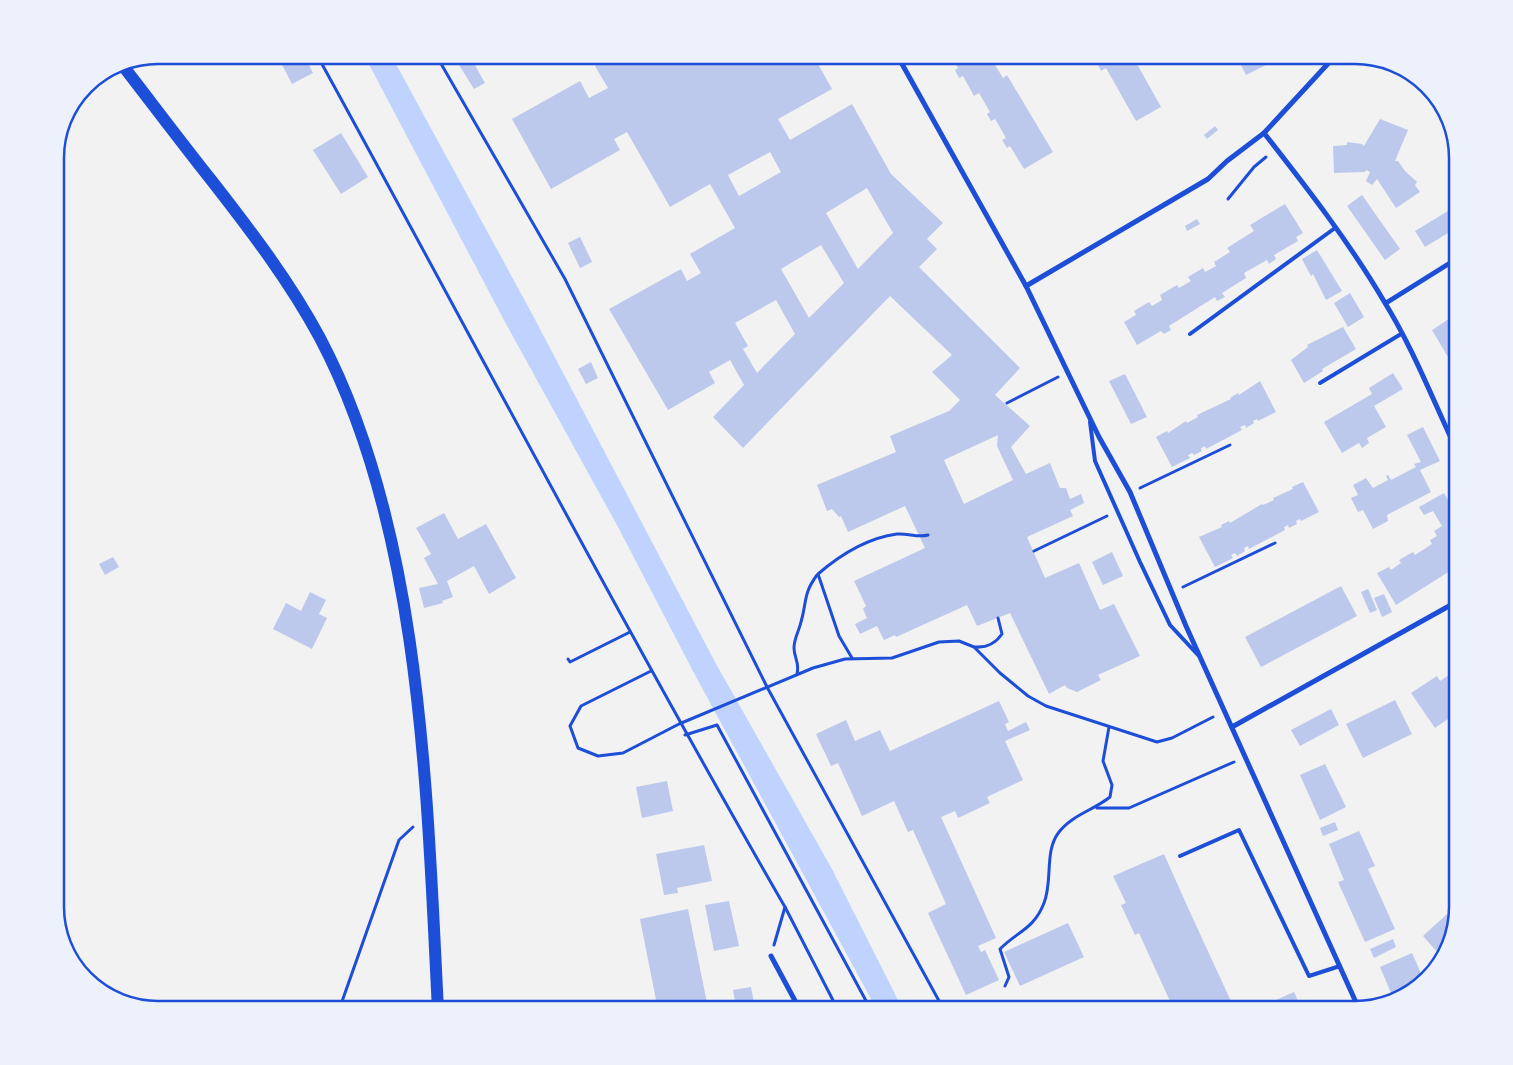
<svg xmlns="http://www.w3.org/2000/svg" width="1513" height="1065" viewBox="0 0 1513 1065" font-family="Ubuntu,sans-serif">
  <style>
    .water { fill: #bfd3fe }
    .building { fill: #bdc9ec; fill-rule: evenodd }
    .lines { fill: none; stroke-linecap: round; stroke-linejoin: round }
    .path { stroke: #1d4ed8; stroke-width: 3 }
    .service { stroke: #1d4ed8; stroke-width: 4 }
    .minor { stroke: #1d4ed8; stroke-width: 5 }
    .primary { stroke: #1d4ed8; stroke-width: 12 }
    .rim { fill: none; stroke: #1d4ed8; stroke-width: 2.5 }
  </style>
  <rect width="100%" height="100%" fill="#f2f2f2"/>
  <polygon class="water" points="364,55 391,55 530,310 715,662 832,869 903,1010 877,1010 695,675 618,527 505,322"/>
  <g class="building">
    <polygon points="277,55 304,55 313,73 292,84"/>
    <path d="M615,55H813L832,89L778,119L790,140L852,104L891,174L943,223L927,239L937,249L919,267L1020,368L995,395L1030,426L1011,447L1026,474L1050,463L1060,488H1066L1070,499L1081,494L1084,503L1070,510L1073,516L1027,537L1045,578L1079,563L1100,610L1114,604L1140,656L1098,675L1101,680L1077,692L1067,688L1065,685L1049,694L1010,613L977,626L967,605L896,637L895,635L884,640L877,626L860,634L855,624L867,618L863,609L866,606L854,581L925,548L905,506L848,532L841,516L839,517L832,509L827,511L817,485L896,452L890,436L949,411L960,400L932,372L952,355L890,296L743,448L713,417L744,385L730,360L709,372L715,383L668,410L609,309L681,269L687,281L701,273L690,254L735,228L710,184L670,207L627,132L614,139L620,150L551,189L512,119L580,81L589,98L608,88L595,66ZM770,152L781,172L739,196L728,175ZM867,188L893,233L858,269L826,213ZM821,245L844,283L809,318L781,269ZM776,300L795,334L757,373L743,349L748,346L735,323ZM998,435L997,446L1013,480L964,504L944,460Z"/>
    <polygon points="950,55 989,55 1003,78 1007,75 1053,152 1024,169 1010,146 1007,148 1002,140 1006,138 995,119 991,121 987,114 990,112 979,93 974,96 963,76 959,78 955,70 958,68"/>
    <polygon points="1093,55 1132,55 1161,107 1136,121 1106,68 1101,71"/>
    <polygon points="1236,55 1268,55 1272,62 1246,75"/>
    <polygon points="471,58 485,83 474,89 459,65"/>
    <polygon points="1380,119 1408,130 1395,161 1398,161 1405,171 1417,182 1415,185 1420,192 1396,208 1377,179 1372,185 1366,181 1370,172 1366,170 1365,172 1334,173 1333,146 1347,145 1347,142 1362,144 1364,146"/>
    <polygon points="1215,126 1218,130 1207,139 1204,135"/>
    <polygon points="341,133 368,177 341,194 313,150"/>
    <polygon points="1362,195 1400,249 1385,260 1347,206"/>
    <polygon points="1285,204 1303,233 1296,237 1298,241 1274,255 1276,259 1269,264 1267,260 1244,273 1246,278 1222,293 1225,297 1217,301 1215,297 1169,326 1171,330 1164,334 1161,331 1137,345 1124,322 1136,315 1134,311 1149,302 1152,306 1162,300 1160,295 1177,285 1179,288 1191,281 1188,277 1203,268 1205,272 1216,266 1214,262 1230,252 1227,248 1254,231 1250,225"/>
    <polygon points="1448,211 1458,227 1425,247 1415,231"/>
    <polygon points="1197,219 1200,224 1187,231 1185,226"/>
    <polygon points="580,237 592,262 580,268 568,243"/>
    <polygon points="1317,250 1342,291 1326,300 1313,274 1311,276 1302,259"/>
    <polygon points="1350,293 1364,317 1348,327 1334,303"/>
    <polygon points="1458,313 1458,374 1432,330"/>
    <polygon points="1343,327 1356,349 1322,369 1323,371 1304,383 1291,360 1308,347 1307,345"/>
    <polygon points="591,362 598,378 586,384 578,369"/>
    <polygon points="1393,373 1403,389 1374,406 1386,427 1367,438 1369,443 1362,448 1359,443 1342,453 1324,422 1372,394 1369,388"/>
    <polygon points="1125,374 1147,417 1131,424 1109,381"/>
    <polygon points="1260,381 1276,412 1258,421 1257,419 1253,421 1254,423 1246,428 1245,425 1240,427 1242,430 1206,449 1205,446 1201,448 1202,451 1194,455 1192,453 1188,455 1190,458 1172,467 1156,437 1167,431 1168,433 1186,421 1187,423 1198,417 1197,415 1231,399 1230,398 1238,393 1239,395"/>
    <polygon points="1423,427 1440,461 1420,470 1431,492 1387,515 1388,521 1373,529 1363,510 1358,512 1351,498 1358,495 1353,485 1366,478 1373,488 1388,480 1386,476 1388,475 1391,480 1416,467 1414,464 1421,462 1407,435"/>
    <polygon points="1303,482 1319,512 1301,521 1300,519 1296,521 1297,524 1289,528 1288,525 1284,527 1285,530 1249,549 1248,546 1244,548 1245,551 1237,556 1235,553 1231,555 1233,558 1215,567 1199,537 1222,527 1221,525 1229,521 1230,523 1262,504 1263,505 1274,500 1273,498 1293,489 1292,487"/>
    <polygon points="1444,493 1458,517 1454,519 1458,522 1458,566 1396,605 1377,573 1389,567 1391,570 1401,563 1399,560 1413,552 1415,555 1432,544 1430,540 1437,536 1434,531 1442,526 1433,511 1424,515 1419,507"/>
    <polygon points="444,513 458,539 486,524 516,578 489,594 474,566 447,581 453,597 442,601 443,603 424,608 419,588 438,584 424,558 431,554 416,528"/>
    <polygon points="1112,552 1123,576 1103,585 1092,562"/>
    <polygon points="113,557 119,567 105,575 99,564"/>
    <polygon points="1341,586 1357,616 1261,667 1245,637"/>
    <polygon points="1368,589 1377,610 1370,613 1361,592"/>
    <polygon points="310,592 326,600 319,614 327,618 312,649 273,629 286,603 301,611"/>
    <polygon points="1384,594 1392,612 1382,617 1374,598"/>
    <polygon points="1458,630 1458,647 1450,635"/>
    <polygon points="1458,669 1458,712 1435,728 1411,693 1437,676 1440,681"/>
    <polygon points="1395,700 1412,734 1363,758 1346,724"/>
    <polygon points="999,701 1009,722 1005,724 1008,731 1026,722 1030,730 1005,741 1023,780 987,797 990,803 958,818 955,811 941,817 996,938 978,946 981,952 985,950 999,980 966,995 928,913 946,904 913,830 908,832 894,801 862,816 838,763 831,766 816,734 846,720 855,741 880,730 890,751"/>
    <polygon points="1331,709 1339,725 1300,746 1291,730"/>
    <polygon points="1325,764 1346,807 1320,820 1300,775"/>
    <polygon points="667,781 673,811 642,818 636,787"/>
    <polygon points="1335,822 1338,830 1323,836 1320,828"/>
    <polygon points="1359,831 1375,866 1368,869 1395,929 1365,942 1338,882 1344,880 1329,844"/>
    <polygon points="704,845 712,881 677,888 678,893 664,895 656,854"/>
    <polygon points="1164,854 1189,910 1235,1010 1174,1010 1139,933 1135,935 1121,905 1126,903 1113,876"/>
    <polygon points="729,901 739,946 714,951 705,905"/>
    <polygon points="688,909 707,1003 672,1010 658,1010 640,919"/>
    <polygon points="1447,914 1454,921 1438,967 1432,958 1438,953 1423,936"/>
    <polygon points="1068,923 1084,957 1020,986 1004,952"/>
    <polygon points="1393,939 1396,947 1374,958 1370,949"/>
    <polygon points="1412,953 1424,980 1406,996 1394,1000 1380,967"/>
    <polygon points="751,987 754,1003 736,1007 733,990"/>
    <polygon points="1294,992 1302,1010 1253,1010"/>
  </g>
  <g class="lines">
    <g class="path">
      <path d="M317,55C473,339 623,626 785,907L774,945"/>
      <polyline points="436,55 565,279 767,687 944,1010"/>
      <polyline points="1228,199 1254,167 1266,157"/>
      <polyline points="1007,403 1058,377"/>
      <polyline points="1140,488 1230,445"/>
      <polyline points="1034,551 1107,516"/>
      <polyline points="1183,587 1275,543"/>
      <path d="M975,647C987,648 995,644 1002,634L998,618"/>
      <path d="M852,658L839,636L818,574C840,555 867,538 897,534C908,533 918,538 928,535"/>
      <polyline points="568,659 570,662 630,632"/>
      <polyline points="651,671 581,706 570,726 578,748 598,756 623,753 679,724 813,668 845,659 892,658 939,642 959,641 974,647 1000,673 1028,696 1046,706 1157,742 1172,738 1213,717"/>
      <path d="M797,674C800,663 794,658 794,648C794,638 799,631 801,622C807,601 803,594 817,575"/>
      <polyline points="685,735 717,725 871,1010"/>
      <polyline points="1097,808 1129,808 1234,762"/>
      <polyline points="785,907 838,1010"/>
      <path d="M1005,986L1009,977L1000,949C1018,931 1034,929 1044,903C1053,881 1044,851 1059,832C1072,815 1094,810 1110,797L1112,785L1103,761L1109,727"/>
      <polyline points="339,1010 399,840 413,827"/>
    </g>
    <g class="service">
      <polyline points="1190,334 1335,228"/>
      <polyline points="1320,383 1401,334"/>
      <polyline points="1090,422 1095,461 1140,562 1170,625 1198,655"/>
      <polyline points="1180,856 1239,830 1309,976 1340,966"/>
    </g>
    <g class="minor">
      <polyline points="897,55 1026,286 1099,437 1130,492 1186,626 1359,1009"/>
      <path d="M1264,133C1307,188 1350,243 1385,303C1414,350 1434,403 1458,453"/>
      <polyline points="1026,286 1208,179 1227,161 1264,133 1336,55"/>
      <polyline points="1386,303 1458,258"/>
      <polyline points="1232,727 1458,601"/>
      <polyline points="771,956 800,1010"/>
    </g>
    <path class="primary" d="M120,62C151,102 181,142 212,181C251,231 290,282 320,338C422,531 427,796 438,1010"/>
  </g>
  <path d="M0 0H1513V1065H0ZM158 64H1355A94 94 0 0 1 1449 158V907A94 94 0 0 1 1355 1001H158A94 94 0 0 1 64 907V158A94 94 0 0 1 158 64Z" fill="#edf1fc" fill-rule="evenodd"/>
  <path class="rim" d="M158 64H1355A94 94 0 0 1 1449 158V907A94 94 0 0 1 1355 1001H158A94 94 0 0 1 64 907V158A94 94 0 0 1 158 64Z"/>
</svg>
